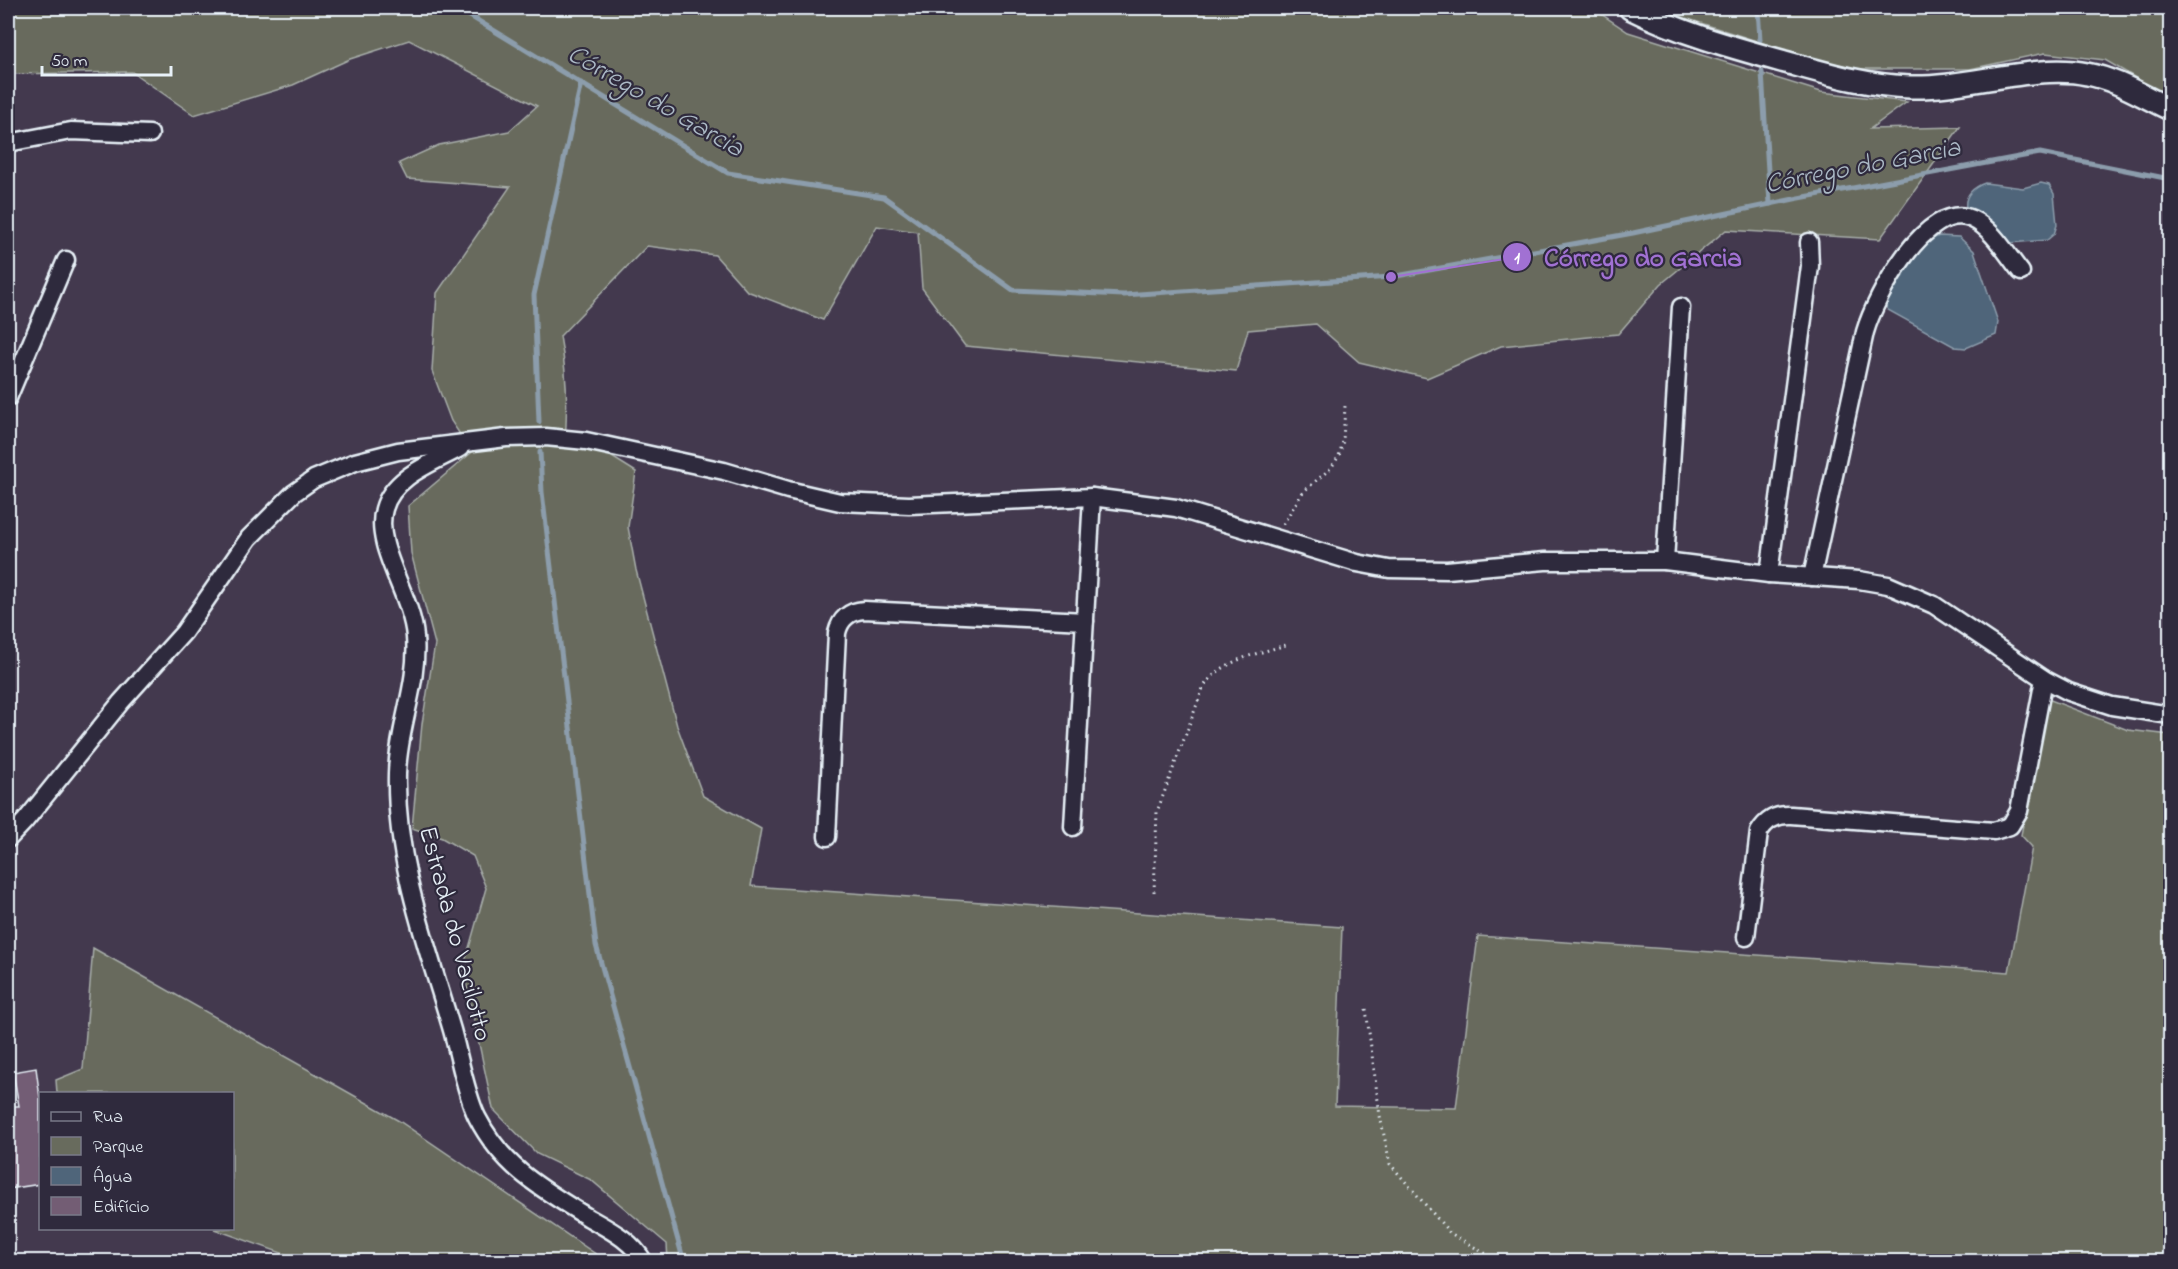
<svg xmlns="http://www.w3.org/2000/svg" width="2178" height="1269" viewBox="0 0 2178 1269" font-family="'Indie Flower',sans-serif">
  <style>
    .green { fill: #686b5d; stroke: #a8aeaa; stroke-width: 1.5 }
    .water { fill: #4f657a; stroke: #8c9dac; stroke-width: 1.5 }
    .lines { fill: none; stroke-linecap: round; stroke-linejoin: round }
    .stream { stroke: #8c9dac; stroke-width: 5 }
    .building { fill: #735d74; stroke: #e8f1f8; stroke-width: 1.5 }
    .minor-casing { stroke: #e8f1f8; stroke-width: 21 }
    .tertiary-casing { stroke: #e8f1f8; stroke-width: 26 }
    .path { stroke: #e8f1f8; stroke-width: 3; stroke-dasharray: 1.5 4.5; stroke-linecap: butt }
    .minor { stroke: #2f2a3d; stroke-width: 16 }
    .tertiary { stroke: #2f2a3d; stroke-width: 21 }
    .labels { text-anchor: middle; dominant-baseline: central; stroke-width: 4.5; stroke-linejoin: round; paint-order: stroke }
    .street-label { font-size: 26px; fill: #e8f1f8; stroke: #2f2a3d }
    .water-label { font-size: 27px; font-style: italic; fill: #abb9c6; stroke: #2f2a3d }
    .leader { fill: none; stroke: #a171d3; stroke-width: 2 }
    .callout-dot { fill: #a171d3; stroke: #2f2a3d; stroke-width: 2 }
    .mark-label { font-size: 18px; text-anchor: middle; font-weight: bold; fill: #fff }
    .callout-label { font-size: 27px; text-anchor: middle; font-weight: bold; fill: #a171d3; stroke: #2f2a3d; stroke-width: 4.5; stroke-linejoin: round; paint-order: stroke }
  </style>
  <rect width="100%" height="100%" fill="#43394e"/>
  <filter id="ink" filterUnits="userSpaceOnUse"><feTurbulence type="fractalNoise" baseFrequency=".0167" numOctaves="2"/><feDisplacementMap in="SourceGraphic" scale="12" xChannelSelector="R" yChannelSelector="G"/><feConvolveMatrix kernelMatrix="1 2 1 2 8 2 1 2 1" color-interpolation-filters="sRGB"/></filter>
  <g filter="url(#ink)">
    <g class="green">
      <path d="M8,8H1592L1628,32L1821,92L1907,102L1870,129L1960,127L1880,239L1726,230L1661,284L1618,334L1501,346L1427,378L1359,362L1316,324L1248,330L1236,371L965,346L922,288L918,232L877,226L823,320L747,291L715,255L647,246L560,336C567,374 569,408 564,446L604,452L636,472L628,527L636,570L677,726L703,796L761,829L751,886L1342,927L1335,1106L1456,1108L1478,936L2009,972L2032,847L2021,835L2048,699L2128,730L2170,735V1261H668L667,1244L591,1180L537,1154L493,1109L463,969L486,888L473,856L442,838L412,828L422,724L435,644L411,553L408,506L472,452L451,421L432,371L437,293L510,187L407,179L399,163L439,145L509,131L537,106L409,40L350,59L293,85L194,115L132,72L8,74Z"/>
      <polygon points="1654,8 2170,8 2170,98 2105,60 2045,53 1970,69 1859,69 1800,55"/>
      <polygon points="93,948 399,1121 606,1261 304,1261 214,1229 232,1228 232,1094 57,1093 56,1080 83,1069"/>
    </g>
    <g class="water">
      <path d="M1985,183L2023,188L2041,183L2049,185L2054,194L2057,225L2054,234L2047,240L2010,243L1966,207C1964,195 1974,187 1985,183Z"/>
      <path d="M1939,236L1959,237L1974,251L1998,322L1996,335L1966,348L1955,347L1888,310L1884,304C1897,280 1911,245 1939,236Z"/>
    </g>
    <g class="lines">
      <g class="stream">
        <polyline points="457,8 728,173 884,197 1013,290 1124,295 1391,277 1633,233 1794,199 2040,153 2170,179"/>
        <polyline points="1758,8 1760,40"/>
        <polyline points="1762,72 1770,204"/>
        <polyline points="539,422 534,295 581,83"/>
        <polyline points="540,452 542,492 596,945 684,1262"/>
      </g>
    </g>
    <polygon class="building" points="36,1068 40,1098 40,1184 8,1189 8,1106 19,1106 13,1072"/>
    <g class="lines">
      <defs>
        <g id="minor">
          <polyline points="8,143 71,131 150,134"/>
          <polyline points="8,398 66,260"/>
          <path d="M460,448C433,463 393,476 384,509C373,547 412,595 415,637C419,684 398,727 397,774C395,863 427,945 452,1030C459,1055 466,1095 477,1117C503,1168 542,1189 589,1218C610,1230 631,1240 644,1262"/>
          <polyline points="1665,561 1681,307"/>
          <polyline points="1769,574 1810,266 1809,242"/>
          <path d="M1812,577L1865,332C1875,297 1927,199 1972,219C1992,228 2008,256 2021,272"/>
          <polyline points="1073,827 1092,497"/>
          <path d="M827,837L837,633C840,619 849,611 864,610L1085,621"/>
          <polyline points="8,839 25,821 121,702 184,632 249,538 294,493 314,479 355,462 398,451 506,438 546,437 586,441 724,471 788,490 840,502 909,505 1092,497 1176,508 1357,563 1389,569 1447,570 1545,561 1665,561 1769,574 1859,580 1888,585 1934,605 2044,679 2069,692 2112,706 2170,715"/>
          <path d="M1746,937L1759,832C1766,820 1777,814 1791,815L1994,831L2010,826L2019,811L2044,679"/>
        </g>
        <path id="tertiary" d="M1630,8C1680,33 1731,47 1785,62C1825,73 1868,86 1910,87C1965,89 2036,63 2087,74C2116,79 2144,97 2170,109"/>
      </defs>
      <use href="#minor" class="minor-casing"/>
      <use href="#tertiary" class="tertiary-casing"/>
      <g class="path">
        <polyline points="1283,524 1303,492 1331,468 1339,456 1343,441 1345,406"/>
        <path d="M1154,892L1157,812L1203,688C1221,659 1258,654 1289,644"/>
        <polyline points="1366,1009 1380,1116 1390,1164 1450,1233 1500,1262"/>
      </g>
      <use href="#minor" class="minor"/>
      <use href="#tertiary" class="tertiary"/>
    </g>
  </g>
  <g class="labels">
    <g class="street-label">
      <text transform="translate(454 934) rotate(75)">Estrada do Vacilotto</text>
    </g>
    <g class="water-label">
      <text transform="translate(655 102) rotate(30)">Córrego do Garcia</text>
      <text transform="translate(1863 167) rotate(-11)">Córrego do Garcia</text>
    </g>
  </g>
  <path class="leader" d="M1391 277L1517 257"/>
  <g class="callout-dot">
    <circle cx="1391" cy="277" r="6"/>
    <circle cx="1517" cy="257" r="15"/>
  </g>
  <g class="mark-label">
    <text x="1517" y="263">1</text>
  </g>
  <g class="callout-label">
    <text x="1643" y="266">Córrego do Garcia</text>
  </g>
  <rect width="2178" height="1269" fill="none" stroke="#2f2a3d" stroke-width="30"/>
  <rect x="15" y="15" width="2148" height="1239" fill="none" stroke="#e8f1f8" stroke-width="2" filter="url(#ink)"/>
  <rect x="39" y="1092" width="195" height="138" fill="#2f2a3d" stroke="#797a88" stroke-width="1.5"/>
  <rect x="51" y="1112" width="30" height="9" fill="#2f2a3d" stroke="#797a88" stroke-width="1.5"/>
  <text x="93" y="1122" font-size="18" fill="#e8f1f8">Rua</text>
  <rect x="51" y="1137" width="30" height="18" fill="#686b5d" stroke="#797a88" stroke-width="1.5"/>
  <text x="93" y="1152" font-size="18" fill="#e8f1f8">Parque</text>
  <rect x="51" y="1167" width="30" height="18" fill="#4f657a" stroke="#797a88" stroke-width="1.5"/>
  <text x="93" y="1182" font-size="18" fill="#e8f1f8">Água</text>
  <rect x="51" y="1197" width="30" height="18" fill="#735d74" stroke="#797a88" stroke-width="1.5"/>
  <text x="93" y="1212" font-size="18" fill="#e8f1f8">Edifício</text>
  <path d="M42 66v9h129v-9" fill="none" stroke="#e8f1f8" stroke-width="3"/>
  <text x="51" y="66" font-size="18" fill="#e8f1f8" stroke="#2f2a3d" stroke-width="4.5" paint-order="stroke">50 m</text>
</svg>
